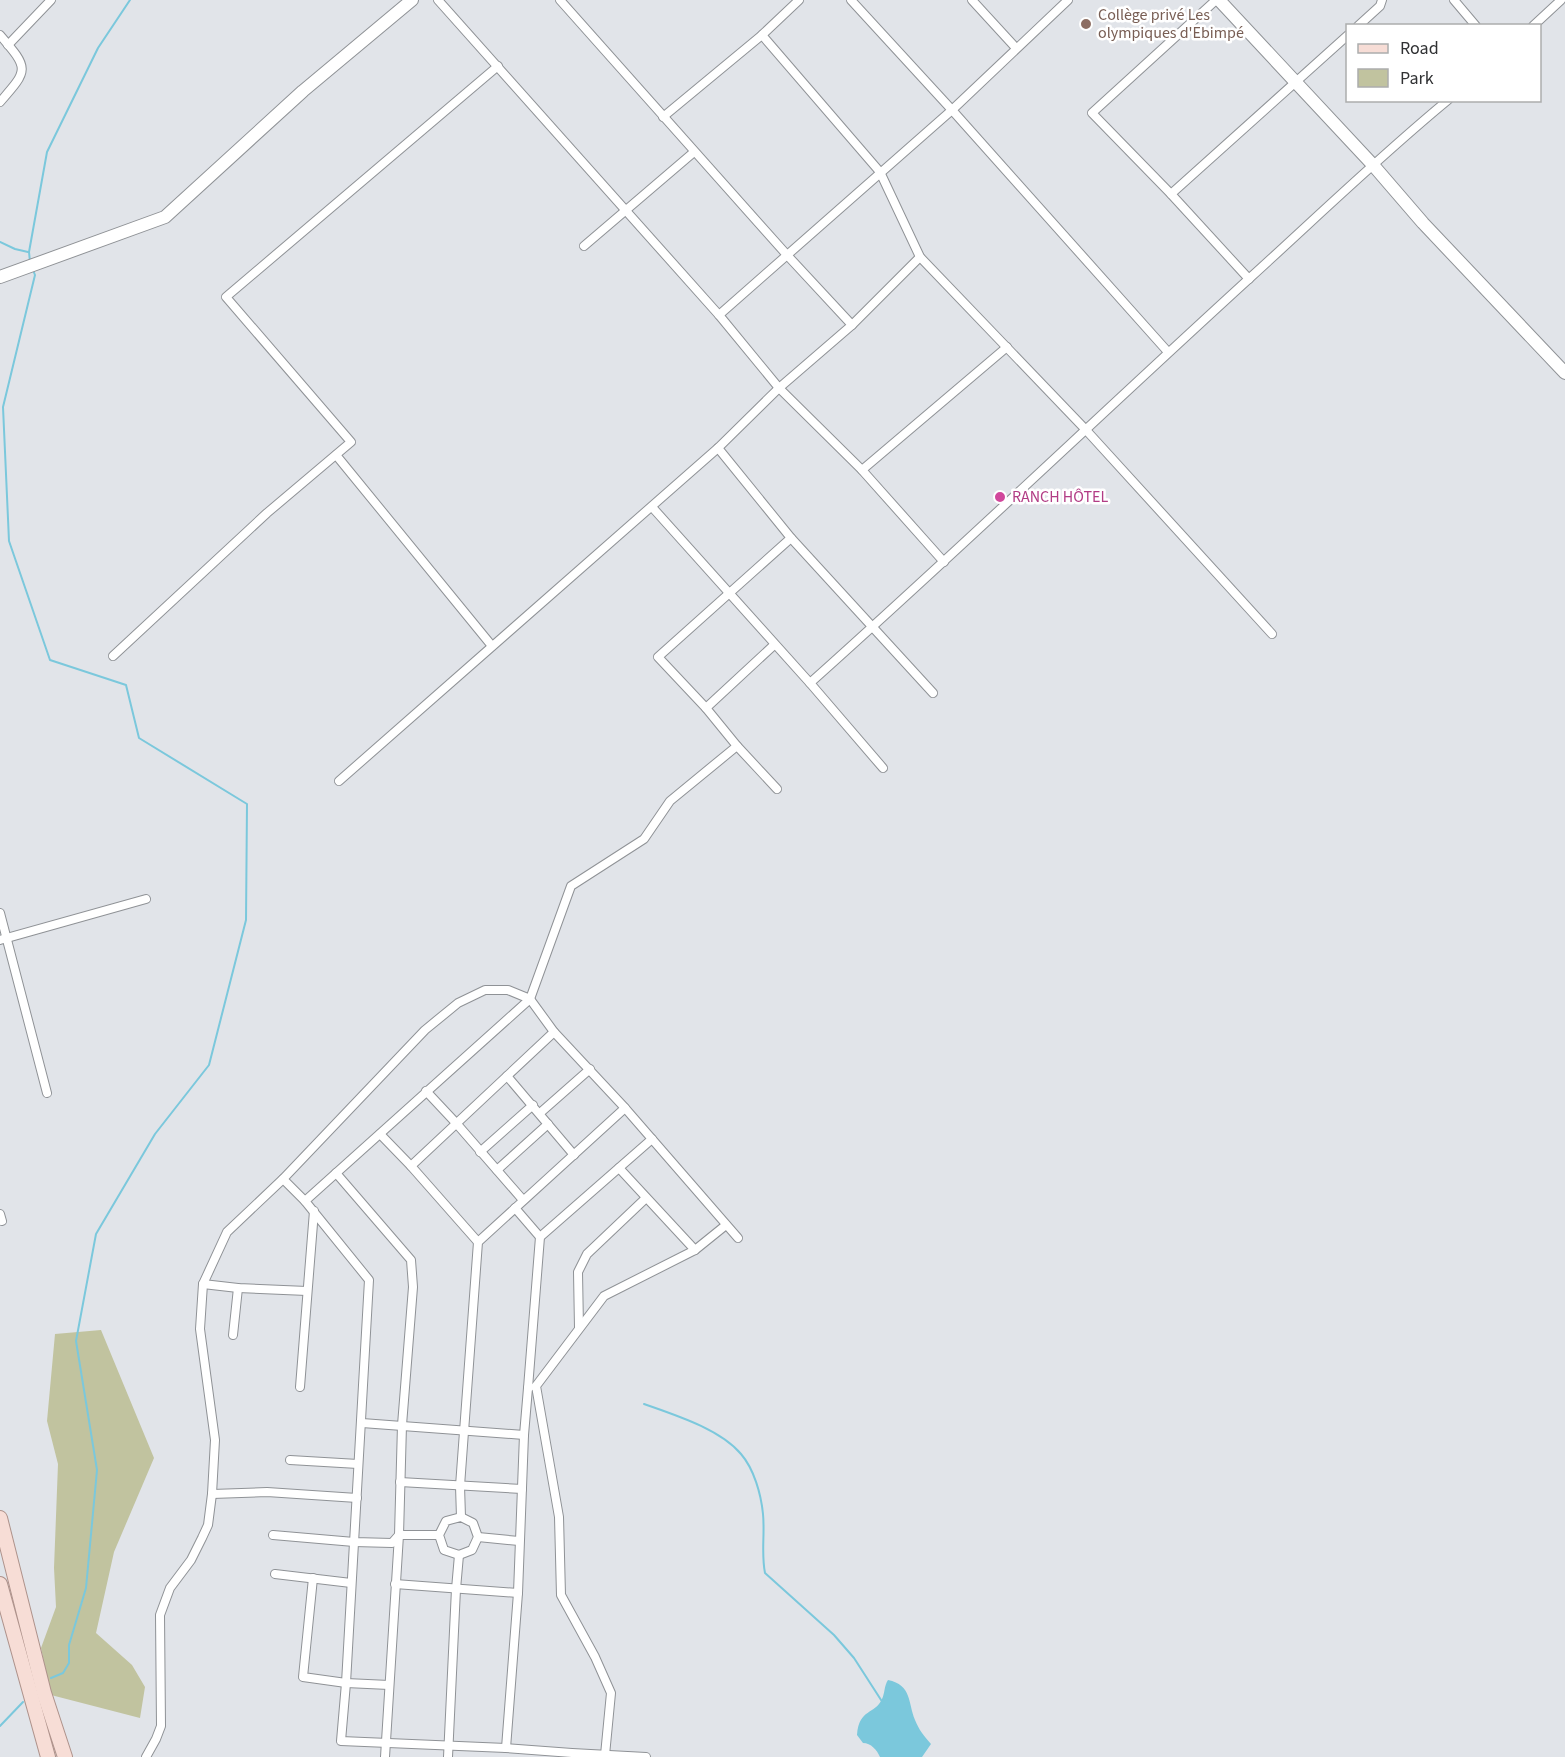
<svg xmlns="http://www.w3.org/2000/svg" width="1565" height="1757" viewBox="0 0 1565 1757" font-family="'Source Sans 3',sans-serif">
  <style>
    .green { fill: #c1c39f }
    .water { fill: #7bc8dc }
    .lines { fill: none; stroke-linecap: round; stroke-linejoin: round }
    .stream { stroke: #7bc8dc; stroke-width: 2 }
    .street-casing { stroke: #8f9296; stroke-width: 10 }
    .secondary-casing { stroke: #8f9296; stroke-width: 14 }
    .primary-casing { stroke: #ae928b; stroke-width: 16 }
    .street { stroke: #fff; stroke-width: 8 }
    .secondary { stroke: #fff; stroke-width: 12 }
    .primary { stroke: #f7ddd6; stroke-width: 14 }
    .education-dot { fill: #8d6e63; stroke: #fff; stroke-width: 2 }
    .hotel-dot { fill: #d1479c; stroke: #fff; stroke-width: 2 }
    .labels { text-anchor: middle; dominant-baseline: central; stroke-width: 5; stroke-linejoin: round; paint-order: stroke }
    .education-label { font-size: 16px; fill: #785e54; stroke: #fff; text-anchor: start }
    .hotel-label { font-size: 16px; fill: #b23c85; stroke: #fff; text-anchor: start }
  </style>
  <rect width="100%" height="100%" fill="#e1e4e9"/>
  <polygon class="green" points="101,1330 154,1458 114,1552 96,1633 132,1665 145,1687 140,1718 51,1695 41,1648 56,1607 54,1568 58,1464 47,1421 55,1334"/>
  <path class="water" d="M888,1680C912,1685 908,1703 915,1720C919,1730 924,1736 931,1744L922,1757H880C877,1750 871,1743 863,1743L857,1735C859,1708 875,1715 882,1699C885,1693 884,1686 888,1680Z"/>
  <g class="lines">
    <g class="stream">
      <polyline points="0,242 15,249 28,252"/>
      <polyline points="30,262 29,252 47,152 98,48 130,0"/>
      <polyline points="33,270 35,275 3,407 9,541 50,660 126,685 139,738 247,804 246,920 209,1065 155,1134 96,1234 76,1341 97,1470 86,1588 69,1645 69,1663 63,1673 51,1678"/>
      <path d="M644,1404C675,1415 720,1429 741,1454C754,1469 761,1494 763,1514C765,1534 761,1553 765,1573L834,1635L854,1658L883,1703"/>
      <polyline points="0,1726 23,1702"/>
    </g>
    <defs>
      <g id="street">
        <polyline points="438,0 719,315 779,388 862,470 944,562"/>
        <polyline points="560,0 787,255 852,325"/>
        <polyline points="851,0 952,110 1168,352"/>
        <polyline points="972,0 1016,48"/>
        <polyline points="1216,0 1092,113 1171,194 1249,279"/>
        <polyline points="1454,0 1476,26"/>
        <polyline points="1358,26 1380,6 1382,0"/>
        <polyline points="1533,26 1561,0"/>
        <path d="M0,35C29,69 29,69 0,102"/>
        <polyline points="762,35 880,172 920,257 1086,430 1272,634"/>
        <polyline points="8,45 51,0"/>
        <polyline points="663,117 762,35 799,0"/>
        <polyline points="1171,194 1348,35"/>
        <polyline points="584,246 694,152"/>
        <polyline points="719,315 952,110 1068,0"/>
        <polyline points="718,448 791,538 933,693"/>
        <polyline points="336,455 492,646"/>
        <polyline points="862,470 1007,347"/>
        <polyline points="652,507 810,683 883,768"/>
        <polyline points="113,656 267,513 351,442 226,297 498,66"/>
        <path d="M810,683C959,550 1104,411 1252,276C1317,217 1380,156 1448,100"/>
        <polyline points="706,708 774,645"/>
        <polyline points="339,781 718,448 779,388 852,325 920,257"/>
        <polyline points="777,789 737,746 706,708 658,657 791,538"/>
        <polyline points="0,913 47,1093"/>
        <polyline points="0,940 146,899"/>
        <polyline points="507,1076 574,1155"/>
        <polyline points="426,1091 456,1123 523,1200"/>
        <polyline points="540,1113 590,1069"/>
        <polyline points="380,1134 411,1166 478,1242"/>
        <polyline points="480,1152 533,1105"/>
        <polyline points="411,1166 554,1032"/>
        <polyline points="619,1168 695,1250"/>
        <polyline points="497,1170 548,1124"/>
        <polyline points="336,1173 411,1260 413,1287 402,1425 399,1535 385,1757"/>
        <polyline points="283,1179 305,1201 369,1280 346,1683 341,1741 506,1748 572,1753 646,1757"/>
        <polyline points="305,1201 530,999 571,886 644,839 670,801 737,746"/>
        <polyline points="515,1208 540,1237"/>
        <polyline points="0,1214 2,1221"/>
        <polyline points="203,1284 238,1288 307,1291"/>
        <polyline points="579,1328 578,1272 587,1254 646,1198"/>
        <polyline points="233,1335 238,1288"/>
        <polyline points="300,1387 314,1211"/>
        <polyline points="530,1387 528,1388 540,1237 652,1139"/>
        <polyline points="362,1423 524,1435"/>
        <polyline points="290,1460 358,1464"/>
        <polyline points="400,1482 522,1489"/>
        <polyline points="212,1494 267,1492 357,1498"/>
        <polyline points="461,1517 460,1486 478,1242 625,1108"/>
        <polygon points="461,1517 473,1523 478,1537 472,1550 459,1555 444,1550 439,1535 446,1521"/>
        <polyline points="273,1535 354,1542 392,1543 399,1535 439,1535"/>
        <polyline points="478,1537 519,1541"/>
        <polyline points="275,1574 351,1583"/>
        <polyline points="313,1578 303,1677 346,1683 389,1685"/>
        <polyline points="395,1584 518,1593"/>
        <polyline points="506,1748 518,1593 524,1435 528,1388"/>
        <polyline points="605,1755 611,1693 595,1657 561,1595 559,1517 536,1386 604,1296 695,1250 726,1225"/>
        <polyline points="146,1757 156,1739 161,1726 160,1615 170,1588 191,1560 202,1538 208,1525 212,1494 215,1440 200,1329 203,1284 227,1232 283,1179 425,1030 458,1003 485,990 508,990 530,999 554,1032 625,1108 738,1238"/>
        <polyline points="448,1757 456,1589 459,1555"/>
      </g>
      <g id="secondary">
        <polyline points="1219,0 1373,165 1423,223 1565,373"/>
        <polyline points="0,277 165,217 303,91 412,0"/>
      </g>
      <g id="primary">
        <polyline points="0,1518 44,1693 65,1757"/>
        <polyline points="0,1584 48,1757"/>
      </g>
    </defs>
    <use href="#street" class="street-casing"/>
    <use href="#secondary" class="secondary-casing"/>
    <use href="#primary" class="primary-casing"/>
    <use href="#street" class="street"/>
    <use href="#secondary" class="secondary"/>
    <use href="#primary" class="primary"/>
  </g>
  <circle class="education-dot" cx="1086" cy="24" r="6"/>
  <circle class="hotel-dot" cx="1000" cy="497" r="6"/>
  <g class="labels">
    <g class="education-label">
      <text x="1098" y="15">Collège privé Les<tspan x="1098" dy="18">olympiques d'Ebimpé</tspan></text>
    </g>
    <g class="hotel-label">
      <text x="1012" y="497">RANCH HÔTEL</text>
    </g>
  </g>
  <rect x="1346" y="24" width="195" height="78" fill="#ffffff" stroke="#acadad" stroke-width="1.5"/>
  <rect x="1358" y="44" width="30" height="9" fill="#f7ddd6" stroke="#acadad" stroke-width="1.5"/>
  <text x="1400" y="54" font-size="18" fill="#303133">Road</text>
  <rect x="1358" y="69" width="30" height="18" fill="#c1c39f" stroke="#acadad" stroke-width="1.5"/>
  <text x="1400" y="84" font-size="18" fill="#303133">Park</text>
</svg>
